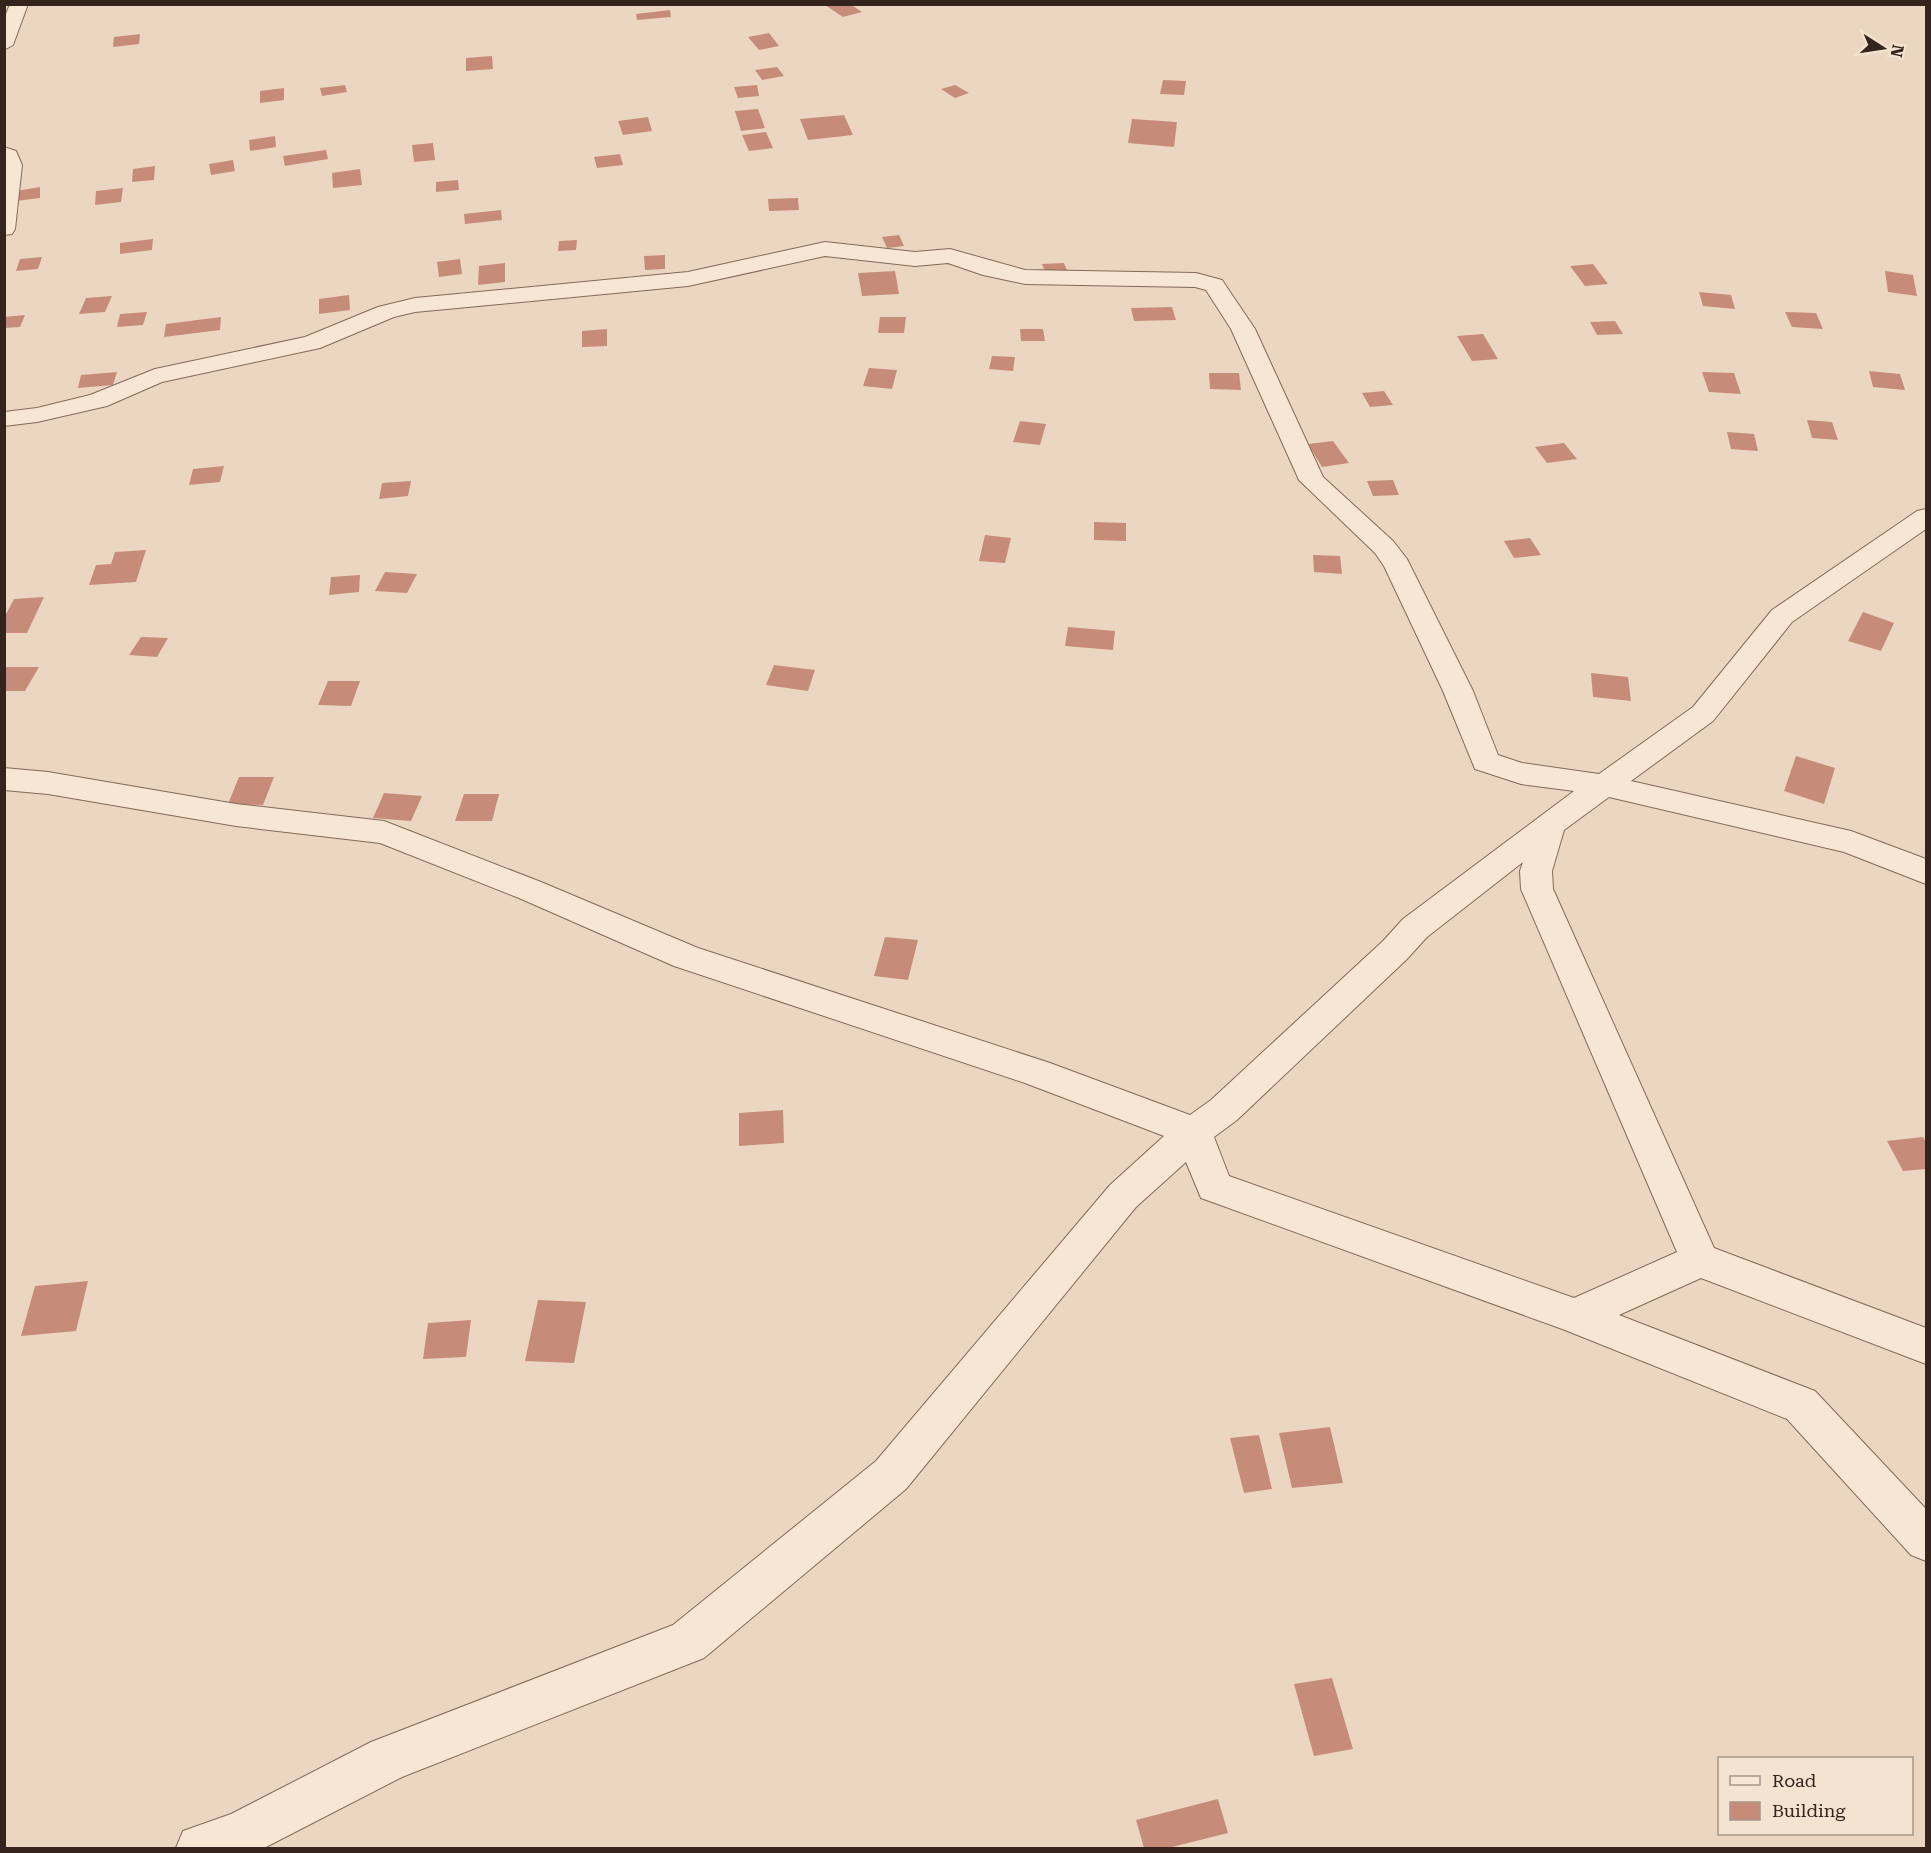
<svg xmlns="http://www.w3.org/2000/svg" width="1931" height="1853" viewBox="0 0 1931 1853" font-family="'Roboto Serif',serif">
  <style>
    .building { fill: #c78c79 }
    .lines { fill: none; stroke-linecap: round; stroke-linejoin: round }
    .minor-casing { stroke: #83695a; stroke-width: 2 }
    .minor { fill: #f6e6d3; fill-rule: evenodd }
  </style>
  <rect width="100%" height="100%" fill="#ebd7c1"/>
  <g class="building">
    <polygon points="850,4 862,12 843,17 825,5"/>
    <polygon points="670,10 671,17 637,20 636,14"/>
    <polygon points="769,33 779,46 759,50 748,37"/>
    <polygon points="140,34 139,44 113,47 114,37"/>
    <polygon points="492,56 493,69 466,71 466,58"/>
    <polygon points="777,67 784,76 762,80 755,70"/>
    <polygon points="1163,80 1186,81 1184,95 1160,94"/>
    <polygon points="345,85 347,92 322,96 320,88"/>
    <polygon points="757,85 759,96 738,98 734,87"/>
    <polygon points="955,85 969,93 955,98 941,89"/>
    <polygon points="284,88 284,100 260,103 260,91"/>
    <polygon points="758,109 765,128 741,131 735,111"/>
    <polygon points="844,115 853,135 808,140 800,119"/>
    <polygon points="648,117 652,131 623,135 618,121"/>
    <polygon points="1132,119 1177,122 1174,147 1128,143"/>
    <polygon points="766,132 773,148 749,151 742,135"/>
    <polygon points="275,136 276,147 250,151 249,140"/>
    <polygon points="433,143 435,160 414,162 412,145"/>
    <polygon points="326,150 328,159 285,166 283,156"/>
    <polygon points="620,154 623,165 597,168 594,157"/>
    <polygon points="233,160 235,171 211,175 209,164"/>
    <polygon points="155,166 154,180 132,182 133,169"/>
    <polygon points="360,169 362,185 333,188 332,173"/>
    <polygon points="458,180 459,190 436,192 436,182"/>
    <polygon points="40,187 40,198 16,201 16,191"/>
    <polygon points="123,188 121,202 95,205 96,191"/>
    <polygon points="798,198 799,210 769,211 768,199"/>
    <polygon points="501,210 502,220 465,224 464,214"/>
    <polygon points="899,235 904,246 887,248 882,237"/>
    <polygon points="153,239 152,250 120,254 120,243"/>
    <polygon points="577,240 576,250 558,251 559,241"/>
    <polygon points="665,255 665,269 645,270 644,256"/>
    <polygon points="42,257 38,269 16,271 20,259"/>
    <polygon points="460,259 462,274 439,277 437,262"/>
    <polygon points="505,263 505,282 478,285 479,266"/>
    <polygon points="1064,263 1069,275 1047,277 1042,264"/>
    <polygon points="1593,264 1608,284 1585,286 1570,266"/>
    <polygon points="895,271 899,294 862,296 858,273"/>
    <polygon points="1885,271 1913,275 1917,296 1888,292"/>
    <polygon points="1699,292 1731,295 1735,309 1703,306"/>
    <polygon points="349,295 350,310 319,314 319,299"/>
    <polygon points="112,296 105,312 79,314 86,298"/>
    <polygon points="1172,307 1176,320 1134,321 1131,308"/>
    <polygon points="147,312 143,325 117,327 120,314"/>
    <polygon points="1785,312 1816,313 1823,329 1792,327"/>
    <polygon points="25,315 20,327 4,328 4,317"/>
    <polygon points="221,317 220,330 164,337 166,324"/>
    <polygon points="880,317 906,317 904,333 878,333"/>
    <polygon points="1615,321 1623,334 1597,335 1590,322"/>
    <polygon points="607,329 607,346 582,347 582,331"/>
    <polygon points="1020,329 1043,329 1045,341 1021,341"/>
    <polygon points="1483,334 1498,359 1472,361 1457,336"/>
    <polygon points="992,356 1015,357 1013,371 989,369"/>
    <polygon points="869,368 897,370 892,389 863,386"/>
    <polygon points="1869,371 1900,374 1905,390 1873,387"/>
    <polygon points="117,372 113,385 78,388 81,375"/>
    <polygon points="1702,372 1734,373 1741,394 1709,392"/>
    <polygon points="1209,373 1239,373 1241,390 1210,389"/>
    <polygon points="1384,391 1393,405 1370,407 1362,393"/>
    <polygon points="1807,420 1832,422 1838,440 1812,438"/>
    <polygon points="1020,421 1046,424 1040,445 1013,442"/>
    <polygon points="1727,432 1754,434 1758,451 1731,449"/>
    <polygon points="1333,441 1349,463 1322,467 1308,444"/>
    <polygon points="1564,443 1577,459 1547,463 1535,447"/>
    <polygon points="224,466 220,482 189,485 193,469"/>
    <polygon points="1393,480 1399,495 1373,496 1367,481"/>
    <polygon points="411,481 408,496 379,499 382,483"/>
    <polygon points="1094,522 1126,523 1126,541 1094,540"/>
    <polygon points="985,535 1011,538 1005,563 979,561"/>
    <polygon points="1530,538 1541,555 1514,558 1504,541"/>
    <polygon points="146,550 136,582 89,585 96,565 111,564 115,552"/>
    <polygon points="1313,555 1340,556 1342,574 1314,572"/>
    <polygon points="385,572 417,574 407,593 375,591"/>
    <polygon points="360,575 359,592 329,595 331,577"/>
    <polygon points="44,597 27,633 4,633 4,618 14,599"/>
    <polygon points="1863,612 1894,623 1881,651 1848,641"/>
    <polygon points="1068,627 1115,631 1113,650 1065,646"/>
    <polygon points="141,637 168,638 157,657 129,655"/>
    <polygon points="774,665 815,670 808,691 766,685"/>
    <polygon points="5,667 39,667 25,691 4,691"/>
    <polygon points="1591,673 1628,677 1631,701 1593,697"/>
    <polygon points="328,681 360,681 351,706 318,705"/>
    <polygon points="1796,756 1835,768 1824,804 1784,791"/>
    <polygon points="239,777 274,777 263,805 228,804"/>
    <polygon points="384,793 422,796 411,821 373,818"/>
    <polygon points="464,794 499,794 492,821 455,821"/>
    <polygon points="885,937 918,940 908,980 874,976"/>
    <polygon points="783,1110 784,1143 739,1146 739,1113"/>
    <polygon points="1923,1137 1926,1142 1926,1169 1903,1171 1887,1141"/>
    <polygon points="88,1281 76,1331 21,1336 35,1286"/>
    <polygon points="538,1300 586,1302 574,1363 525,1361"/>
    <polygon points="471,1320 466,1357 423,1359 428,1323"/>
    <polygon points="1330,1427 1343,1483 1292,1488 1279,1433"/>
    <polygon points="1259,1435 1272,1489 1244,1493 1230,1438"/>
    <polygon points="1332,1678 1353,1749 1314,1756 1294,1684"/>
    <polygon points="1218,1799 1228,1833 1168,1848 1144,1848 1136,1820"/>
  </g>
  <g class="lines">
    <defs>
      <g id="minor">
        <polygon points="10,4 28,4 13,45 4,50 4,19"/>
        <polygon points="4,147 16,151 22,165 15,229 12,234 4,235"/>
        <path d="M825,242L915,252L950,249L1025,270L1196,273L1222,280L1255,329L1323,477L1393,541L1407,559L1473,691L1498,755L1522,763L1599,774L1693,707L1772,610L1917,511L1926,509V529L1792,622L1713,721L1631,781L1851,831L1926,859V884L1844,852L1609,797L1564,830L1552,871L1553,889L1714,1248L1926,1328V1364L1701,1278L1619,1315L1815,1391L1926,1509V1561L1911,1555L1787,1419L1565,1330L1201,1198L1186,1162L1136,1207L906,1489L704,1658L402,1777L264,1848H176L183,1831L231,1814L371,1742L673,1625L876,1461L1110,1185L1164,1136L1025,1083L674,966L519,898L380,843L236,826L48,794L4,790V768L48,772L236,804L384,821L541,882L698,948L1050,1063L1190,1115L1211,1100L1383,941L1403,919L1574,791L1521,784L1475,769L1443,691L1384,566L1375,553L1299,480L1231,329L1206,290L1195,287L1025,284L983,275L948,263L915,266L825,256L688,286L415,312L394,317L320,348L162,382L107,406L37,422L4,426V412L37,408L90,395L155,369L305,337L378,307L415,298L688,272ZM1523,862L1520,871L1521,889L1677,1252L1574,1298L1229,1176L1214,1137L1237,1120L1407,959L1427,937Z"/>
      </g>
    </defs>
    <use href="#minor" class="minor-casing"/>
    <use href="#minor" class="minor"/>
  </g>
  <rect width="1931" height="1853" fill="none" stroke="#34241d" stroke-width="12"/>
  <rect x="1718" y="1757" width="195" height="78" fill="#f3e3d0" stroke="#a79788" stroke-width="1.5"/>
  <rect x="1730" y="1776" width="30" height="9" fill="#f6e6d3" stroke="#a79788" stroke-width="1.5"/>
  <text x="1772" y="1787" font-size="18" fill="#34241d">Road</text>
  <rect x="1730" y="1802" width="30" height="18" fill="#c78c79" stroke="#a79788" stroke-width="1.5"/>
  <text x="1772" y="1817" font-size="18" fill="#34241d">Building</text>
  <g transform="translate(1883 48) rotate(102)" stroke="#f3e3d0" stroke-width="4.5" paint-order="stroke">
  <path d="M0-4.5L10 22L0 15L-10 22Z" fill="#34241d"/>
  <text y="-9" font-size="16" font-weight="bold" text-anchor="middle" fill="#34241d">N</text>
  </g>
</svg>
